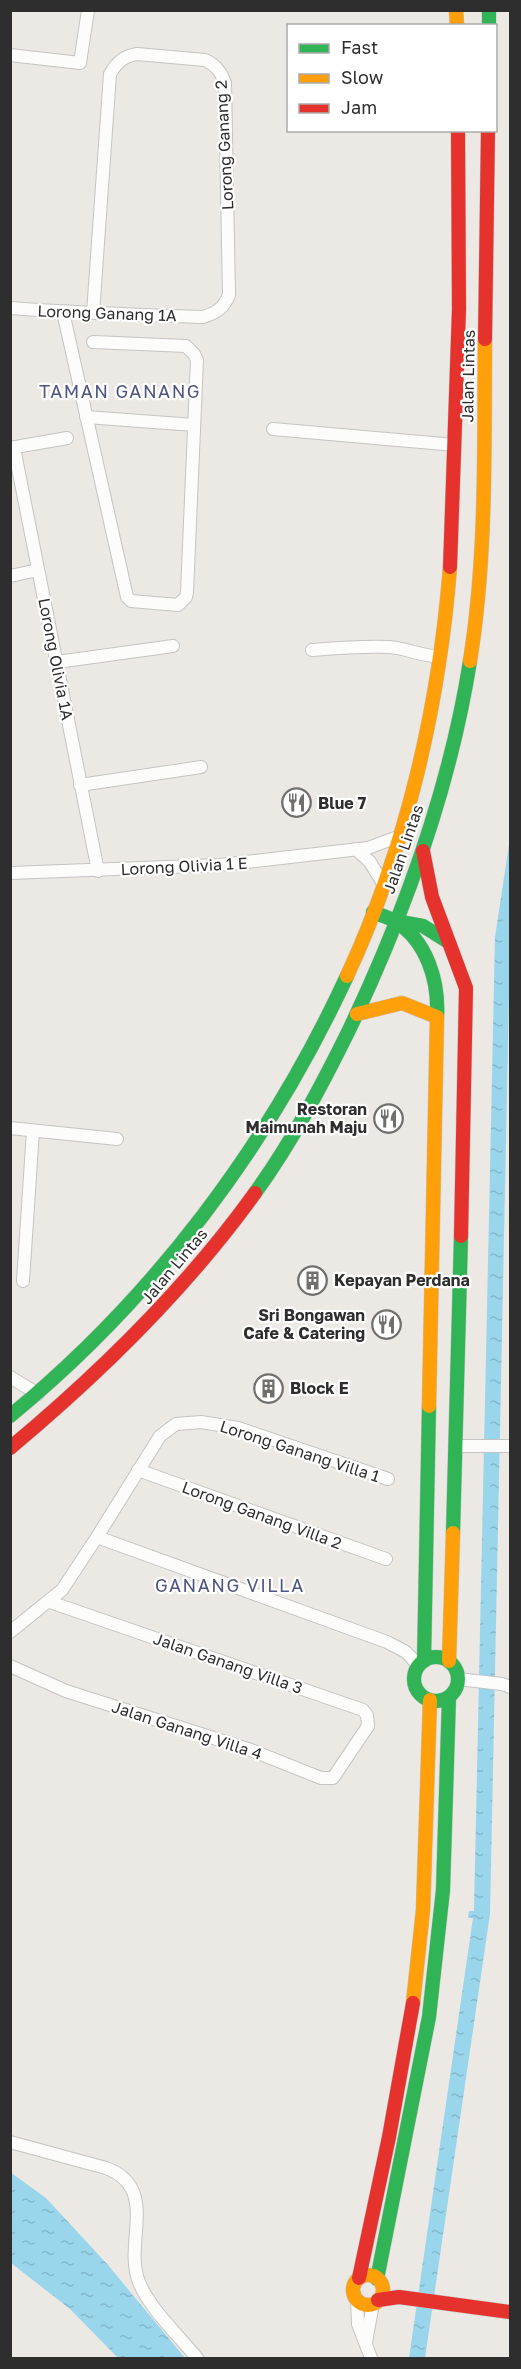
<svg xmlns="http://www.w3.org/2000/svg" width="521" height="2369" viewBox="0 0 521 2369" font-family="'Golos Text',sans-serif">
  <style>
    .water { fill: url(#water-ripples) }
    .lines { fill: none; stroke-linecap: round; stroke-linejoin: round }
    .street-casing { stroke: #c5c4c5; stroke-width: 14 }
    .fast-casing { stroke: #c5c4c5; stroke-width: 15 }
    .slow-casing { stroke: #c5c4c5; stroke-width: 15 }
    .jam-casing { stroke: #c5c4c5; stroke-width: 15 }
    .street { stroke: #fcfcfb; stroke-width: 12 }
    .fast { stroke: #30b455; stroke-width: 14 }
    .slow { stroke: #ff9f0a; stroke-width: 14 }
    .jam { stroke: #e5322d; stroke-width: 14 }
    .labels { text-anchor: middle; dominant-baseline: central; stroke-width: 4.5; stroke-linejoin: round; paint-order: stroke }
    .street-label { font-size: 16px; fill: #2e2e2e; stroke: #fff }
    .poi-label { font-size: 16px; font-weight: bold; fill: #2e2e2e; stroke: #fff; text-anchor: start }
    .neighbourhood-label { font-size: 18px; letter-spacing: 1.5px; fill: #4d5680; stroke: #fff }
  </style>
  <defs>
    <pattern id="water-ripples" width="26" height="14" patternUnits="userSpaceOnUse" patternTransform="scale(1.5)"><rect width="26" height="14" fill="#99d6ec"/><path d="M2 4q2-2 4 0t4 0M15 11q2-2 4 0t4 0" fill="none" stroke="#84b8cb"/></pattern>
  </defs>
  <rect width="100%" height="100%" fill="#ece8e4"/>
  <g class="water">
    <polygon points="510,838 510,948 490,1914 425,2358 409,2358 473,1918 468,1918 469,1911 474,1911 495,937"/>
    <polygon points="10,2172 46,2198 108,2265 185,2358 118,2358 70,2309 11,2263"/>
  </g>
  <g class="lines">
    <defs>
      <g id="street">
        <polyline points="10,55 80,63 88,10"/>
        <path d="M10,308C75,313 139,315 203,317C216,313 224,308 229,295L225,83C221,72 216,65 205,60L137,54C124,56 117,62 110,74L93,313"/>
        <polyline points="63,312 127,597 131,601 178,605 186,597 187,592 197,360 194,354 186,346 93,342"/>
        <polyline points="86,417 194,425"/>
        <polyline points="273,429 455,445"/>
        <polyline points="10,448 67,438"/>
        <polyline points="14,448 98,871"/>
        <polyline points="10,576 38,570"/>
        <path d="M312,650C337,648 364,646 389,647C408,648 421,657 440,656"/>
        <polyline points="57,662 173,646"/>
        <polyline points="80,785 201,767"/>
        <polyline points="356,849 370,862 384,885"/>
        <polyline points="10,873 220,865 368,848 400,836"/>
        <polyline points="10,1128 117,1139"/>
        <polyline points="23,1281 33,1131"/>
        <polyline points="10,1377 38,1394"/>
        <polyline points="455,1446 510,1446"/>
        <polyline points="138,1470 386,1559"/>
        <polyline points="97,1537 160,1436 176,1424 201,1422 238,1428 388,1479"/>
        <polyline points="10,1632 62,1590 97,1537 387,1642 406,1652 419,1666"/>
        <polyline points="10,1666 66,1691 251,1750 321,1778 333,1778 368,1726 367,1715 363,1710 50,1602"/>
        <polyline points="458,1679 502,1684 510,1687"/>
        <path d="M10,2142L106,2168C160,2188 123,2243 139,2282C149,2308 179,2336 197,2358"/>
        <polyline points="357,2300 358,2324 371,2358"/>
        <polyline points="366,2342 373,2304"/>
      </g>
      <g id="fast">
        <polyline points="489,10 489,26"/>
        <path d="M373,912C380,915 388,917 395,921C427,941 439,981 437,1017"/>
        <polyline points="396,921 423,926 447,941"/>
        <path d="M255,1193C292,1142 322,1085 350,1028C405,912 450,788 470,661"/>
        <path d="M10,1416C154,1298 269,1145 347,976"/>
        <polyline points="453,1533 461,1236"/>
        <circle cx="436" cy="1679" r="22"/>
        <polyline points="424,1661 429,1406"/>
        <polyline points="377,2279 429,2017 443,1890 449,1697"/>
      </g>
      <g id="slow">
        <polyline points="456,10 457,26"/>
        <path d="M470,661C487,555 484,447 485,339"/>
        <path d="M347,976C406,849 439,707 450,567"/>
        <polyline points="357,1014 402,1003 437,1017 429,1406"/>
        <polyline points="449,1661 453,1533"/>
        <polyline points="413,2003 423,1910 430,1700"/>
        <circle cx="368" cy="2290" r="15"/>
      </g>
      <g id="jam">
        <polyline points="485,339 488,130"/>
        <polyline points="450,567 459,309 458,130"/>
        <polyline points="423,851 432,897 466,988 461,1236"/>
        <path d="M10,1448C100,1373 186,1289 255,1193"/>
        <polyline points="359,2278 389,2137 413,2003"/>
        <polyline points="378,2300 399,2297 510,2312"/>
      </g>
    </defs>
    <use href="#street" class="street-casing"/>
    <use href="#fast" class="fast-casing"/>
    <use href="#slow" class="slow-casing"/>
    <use href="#jam" class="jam-casing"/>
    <use href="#street" class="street"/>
    <use href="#fast" class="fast"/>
    <use href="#slow" class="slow"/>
    <use href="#jam" class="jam"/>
  </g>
  <defs>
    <symbol id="restaurant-ring" viewBox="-11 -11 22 22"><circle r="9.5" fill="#fff" stroke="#706f6e" stroke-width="1.5"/><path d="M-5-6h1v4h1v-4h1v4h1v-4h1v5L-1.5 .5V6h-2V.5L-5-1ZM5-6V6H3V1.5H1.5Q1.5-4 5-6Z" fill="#706f6e"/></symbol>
    <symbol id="building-ring" viewBox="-11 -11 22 22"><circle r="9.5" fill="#fff" stroke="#706f6e" stroke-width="1.5"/><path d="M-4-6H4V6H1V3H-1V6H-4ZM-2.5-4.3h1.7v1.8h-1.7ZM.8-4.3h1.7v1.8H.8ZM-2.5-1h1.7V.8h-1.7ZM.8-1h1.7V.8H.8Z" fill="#706f6e"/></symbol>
  </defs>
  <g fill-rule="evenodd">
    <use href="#restaurant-ring" x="280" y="786" width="33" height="33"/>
    <use href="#restaurant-ring" x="372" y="1102" width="33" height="33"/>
    <use href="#building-ring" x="296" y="1264" width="33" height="33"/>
    <use href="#restaurant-ring" x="370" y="1308" width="33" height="33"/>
    <use href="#building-ring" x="252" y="1372" width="33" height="33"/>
  </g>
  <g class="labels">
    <g class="street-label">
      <text transform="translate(224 145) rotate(-93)">Lorong Ganang 2</text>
      <text transform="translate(107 313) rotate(2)">Lorong Ganang 1A</text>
      <text transform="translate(468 376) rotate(-89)">Jalan Lintas</text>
      <text transform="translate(56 659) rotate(79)">Lorong Olivia 1A</text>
      <text transform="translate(403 849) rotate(-71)">Jalan Lintas</text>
      <text transform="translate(184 866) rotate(-3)">Lorong Olivia 1 E</text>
      <text transform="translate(174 1266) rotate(-50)">Jalan Lintas</text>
      <text transform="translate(300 1451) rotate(18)">Lorong Ganang Villa 1</text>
      <text transform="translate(262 1515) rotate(20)">Lorong Ganang Villa 2</text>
      <text transform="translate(228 1663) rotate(19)">Jalan Ganang Villa 3</text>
      <text transform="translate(187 1730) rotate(18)">Jalan Ganang Villa 4</text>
    </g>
    <g class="poi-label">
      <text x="318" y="803">Blue 7</text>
      <text x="367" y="1109" text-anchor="end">Restoran<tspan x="367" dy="18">Maimunah Maju</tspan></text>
      <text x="334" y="1280">Kepayan Perdana</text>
      <text x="365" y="1315" text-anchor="end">Sri Bongawan<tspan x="365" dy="18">Cafe &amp; Catering</tspan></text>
      <text x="290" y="1388">Block E</text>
    </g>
    <g class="neighbourhood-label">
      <text x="120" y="391">TAMAN GANANG</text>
      <text x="230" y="1585">GANANG VILLA</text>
    </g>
  </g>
  <rect width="521" height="2369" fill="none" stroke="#2e2e2e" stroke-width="24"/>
  <rect x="287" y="24" width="210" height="108" fill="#ffffff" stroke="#ababab" stroke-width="1.5"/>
  <rect x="299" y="44" width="30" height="9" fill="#30b455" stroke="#ababab" stroke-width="1.5"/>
  <text x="341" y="54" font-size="18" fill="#2e2e2e">Fast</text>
  <rect x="299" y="74" width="30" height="9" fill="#ff9f0a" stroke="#ababab" stroke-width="1.5"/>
  <text x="341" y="84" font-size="18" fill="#2e2e2e">Slow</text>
  <rect x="299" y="104" width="30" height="9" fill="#e5322d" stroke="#ababab" stroke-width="1.5"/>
  <text x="341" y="114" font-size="18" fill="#2e2e2e">Jam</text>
</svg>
